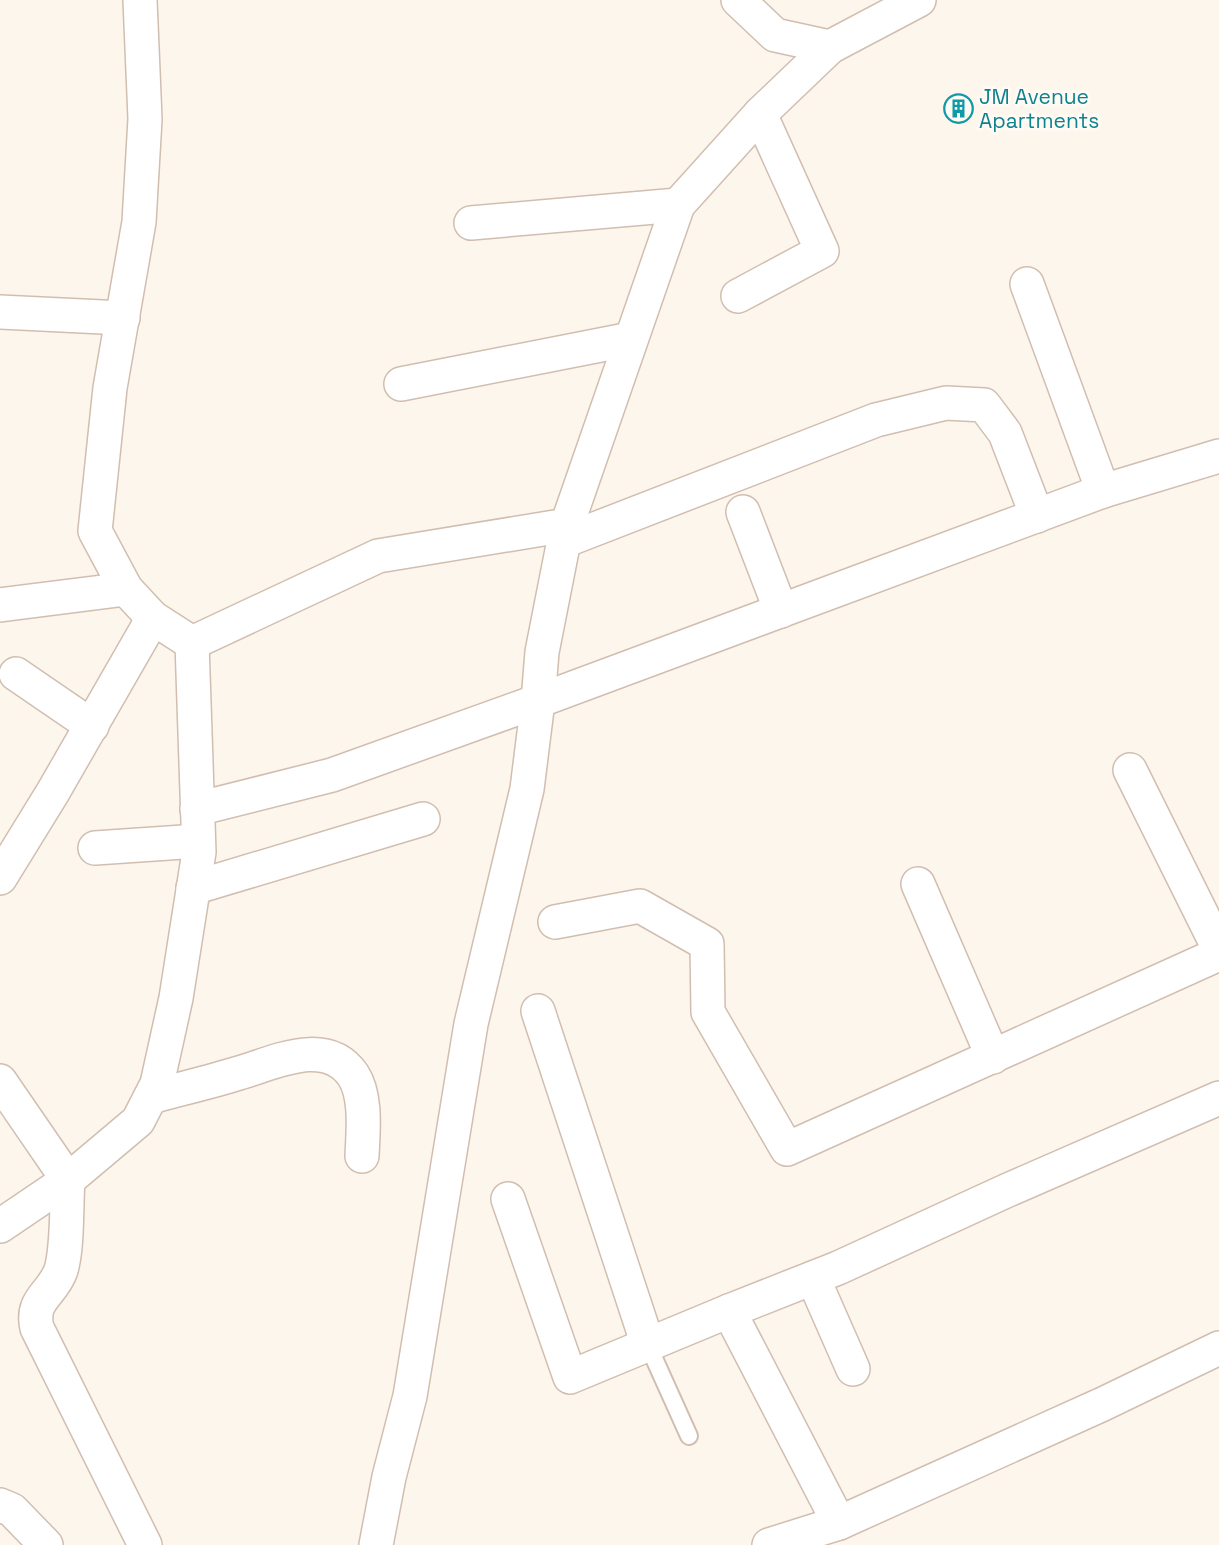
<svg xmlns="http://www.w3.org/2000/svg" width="1219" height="1545" viewBox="0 0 1219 1545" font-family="'Space Grotesk',sans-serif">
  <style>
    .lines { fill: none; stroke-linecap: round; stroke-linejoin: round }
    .lane-casing { stroke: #d1beb0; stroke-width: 20 }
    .street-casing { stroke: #d1beb0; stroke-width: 36 }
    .lane { stroke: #fff; stroke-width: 16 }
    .street { stroke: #fff; stroke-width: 33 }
    .labels { text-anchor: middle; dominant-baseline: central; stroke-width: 6; stroke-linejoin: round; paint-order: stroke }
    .culture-label { font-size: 21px; fill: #0d838f; stroke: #fffaf3; text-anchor: start }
  </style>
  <rect width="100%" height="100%" fill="#fdf6ec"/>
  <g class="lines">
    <defs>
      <polyline id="lane" points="648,1345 689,1436"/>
      <g id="street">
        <polyline points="140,0 145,119 139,222 110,388 95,531 126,589 153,618 192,643 378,556 567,525"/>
        <polyline points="738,0 775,35 830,47"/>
        <polyline points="471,223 678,205"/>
        <polyline points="1027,284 1103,491"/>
        <polyline points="738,296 822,251 760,114"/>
        <polyline points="0,312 123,318"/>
        <polyline points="401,384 631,339"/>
        <polyline points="743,512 781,611"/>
        <polyline points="564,541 876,420 946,403 984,405 1005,433 1037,516"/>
        <polyline points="0,605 126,589"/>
        <polyline points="16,674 92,726"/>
        <polyline points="1130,770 1219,949"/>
        <polyline points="197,809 332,775 538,701 1103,491 1219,456"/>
        <polyline points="95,848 198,841"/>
        <polyline points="0,878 53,792 153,618"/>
        <polyline points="918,884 993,1057"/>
        <polyline points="193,888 423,819"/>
        <polyline points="555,922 640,906 707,944 708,1012 787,1149 1219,954"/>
        <polyline points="538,1011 648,1345"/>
        <polyline points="0,1081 68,1180 0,1226"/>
        <path d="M151,1097C180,1089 210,1082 239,1073C274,1063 326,1036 353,1075C367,1096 363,1132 362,1156"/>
        <polyline points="508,1199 570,1377 729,1311 838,1268 1008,1190 1219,1098"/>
        <polyline points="813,1278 853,1369"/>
        <polyline points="729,1311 839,1523 769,1545"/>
        <polyline points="0,1505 12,1510 46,1545"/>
        <polyline points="839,1523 1103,1404 1219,1348"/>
        <path d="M145,1545L37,1328C30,1299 53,1294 61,1270C68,1246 66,1206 68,1180L138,1121L157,1084L176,998L199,852L192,643"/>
        <polyline points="376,1545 389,1477 410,1396 471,1024 527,789 538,701 542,652 567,525 678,205 760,114 830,47 919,0"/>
      </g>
    </defs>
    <use href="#lane" class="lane-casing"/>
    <use href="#street" class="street-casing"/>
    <use href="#lane" class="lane"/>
    <use href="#street" class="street"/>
  </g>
  <defs>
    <symbol id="building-ring" viewBox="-11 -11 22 22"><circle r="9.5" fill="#fffaf3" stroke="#0f9aa8" stroke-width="1.5"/><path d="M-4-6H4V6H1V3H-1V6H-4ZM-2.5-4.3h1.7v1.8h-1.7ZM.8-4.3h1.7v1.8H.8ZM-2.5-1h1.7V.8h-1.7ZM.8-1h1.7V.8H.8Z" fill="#0f9aa8"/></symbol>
  </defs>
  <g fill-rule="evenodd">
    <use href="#building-ring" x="942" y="92" width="33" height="33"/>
  </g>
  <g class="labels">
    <g class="culture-label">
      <text x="979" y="96">JM Avenue<tspan x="979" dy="24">Apartments</tspan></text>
    </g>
  </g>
</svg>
